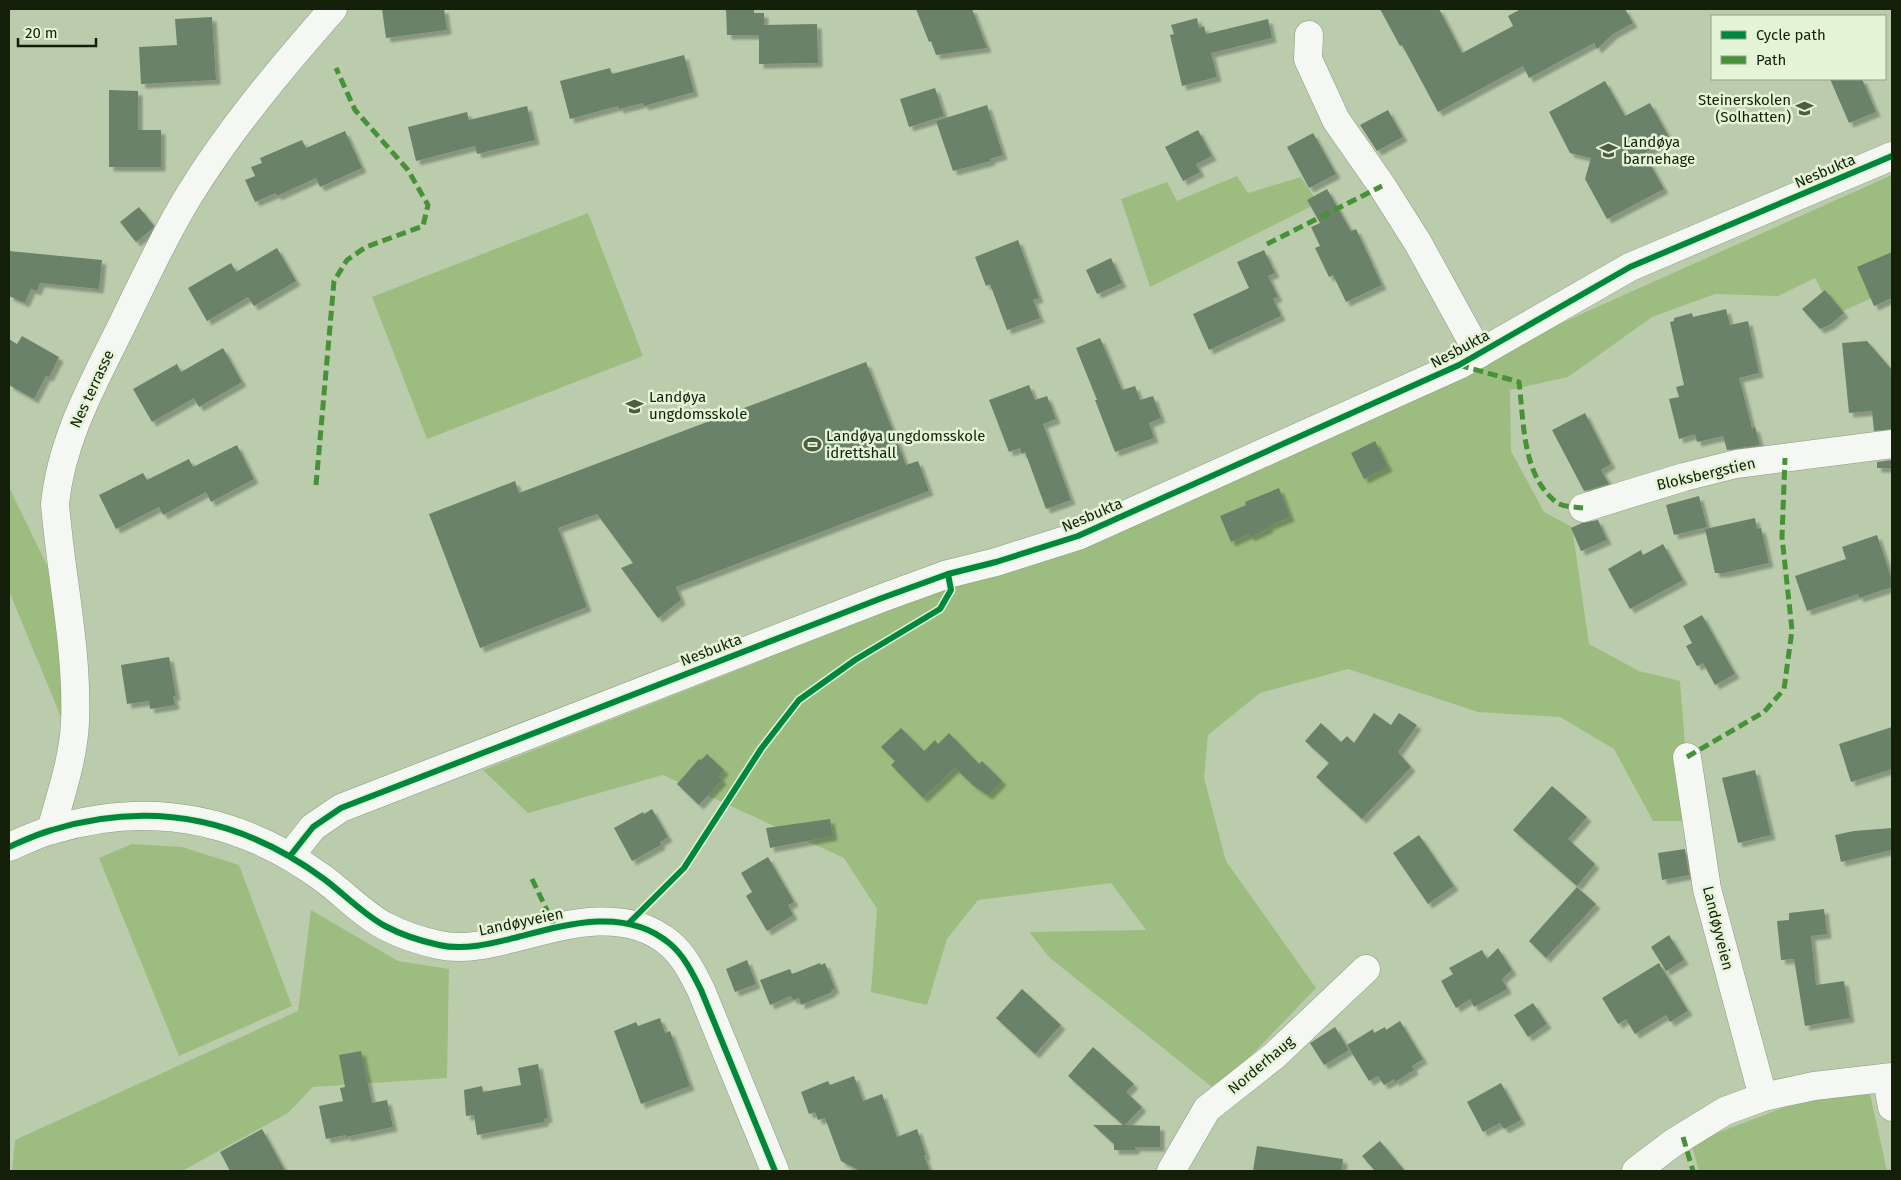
<svg xmlns="http://www.w3.org/2000/svg" width="1901" height="1180" viewBox="0 0 1901 1180" font-family="'Fira Sans',sans-serif">
  <style>
    .green { fill: #9dbc80 }
    .building { fill: #6b816a; filter: url(#shadow) }
    .lines { fill: none; stroke-linecap: round; stroke-linejoin: round }
    .minor-casing { stroke: #8c9981; stroke-width: 29 }
    .minor { stroke: #f5f7f3; stroke-width: 28 }
    .quiet { stroke: #479238; stroke-width: 5; stroke-dasharray: 10 5; stroke-linecap: butt }
    .cycleway-casing { stroke: #e4f4d7; stroke-width: 9 }
    .cycleway { stroke: #00873e; stroke-width: 6 }
    .labels { text-anchor: middle; dominant-baseline: central; stroke-width: 5; stroke-linejoin: round; paint-order: stroke }
    .poi-label { font-size: 15px; fill: #131f09; stroke: #e4f4d7; text-anchor: start }
    .street-label { font-size: 15px; fill: #131f09; stroke: #e4f4d7 }
  </style>
  <defs>
    <filter id="shadow"><feDropShadow dx="4.5" dy="4.5" stdDeviation="1" flood-color="#0004"/></filter>
  </defs>
  <rect width="100%" height="100%" fill="#bbccad"/>
  <g class="green">
    <polygon points="1892,175 1892,289 1834,315 1815,278 1778,296 1715,294 1652,317 1568,377 1510,390 1511,451 1544,512 1572,527 1589,644 1639,671 1680,681 1691,821 1653,821 1614,749 1560,717 1478,712 1348,669 1260,693 1208,735 1204,778 1226,861 1316,988 1217,1091 1050,958 1029,932 1146,930 1111,883 978,900 947,939 927,1005 871,992 877,909 844,858 663,775 528,813 483,770 1204,487 1452,372"/>
    <polygon points="1237,176 1248,193 1301,177 1318,203 1150,287 1121,199 1167,182 1177,201"/>
    <polygon points="588,213 643,356 427,439 372,297"/>
    <polygon points="9,487 55,582 68,734 9,591"/>
    <polygon points="132,844 182,847 239,865 292,1006 179,1056 99,858"/>
    <polygon points="311,910 398,961 449,969 447,1078 313,1087 288,1113 182,1171 12,1171 15,1140 298,1011"/>
    <polygon points="1866,1076 1887,1171 1699,1171 1691,1143"/>
  </g>
  <g class="building">
    <polygon points="382,9 444,9 447,30 386,38"/>
    <polygon points="726,9 754,9 754,13 764,13 764,25 817,24 818,63 759,64 759,35 727,35"/>
    <polygon points="916,9 972,9 987,48 936,55 931,41 929,42"/>
    <polygon points="1380,9 1439,9 1462,53 1513,26 1508,16 1521,9 1625,9 1633,23 1613,34 1597,49 1594,43 1529,78 1523,66 1438,112 1402,45 1400,46"/>
    <polygon points="212,17 216,80 141,84 139,47 177,45 175,19"/>
    <polygon points="1197,18 1199,28 1204,26 1206,34 1268,19 1272,38 1211,53 1217,77 1182,86 1170,35 1174,34 1171,25"/>
    <polygon points="684,55 694,92 644,106 643,103 619,109 618,106 570,119 560,81 610,68 612,74"/>
    <polygon points="1830,79 1862,79 1876,112 1849,123"/>
    <polygon points="1605,81 1625,116 1650,103 1670,139 1644,153 1664,189 1607,219 1585,179 1591,158 1570,153 1549,112"/>
    <polygon points="935,88 944,116 909,127 900,99"/>
    <polygon points="109,90 138,91 138,130 161,130 161,167 109,167"/>
    <polygon points="987,105 1003,155 990,159 991,161 953,171 936,121"/>
    <polygon points="527,106 535,140 477,154 475,146 416,161 408,127 467,112 469,120"/>
    <polygon points="1388,110 1403,137 1377,151 1360,125"/>
    <polygon points="1198,130 1212,156 1196,164 1200,172 1183,181 1165,147"/>
    <polygon points="345,131 362,168 320,187 316,178 277,196 276,193 255,202 245,180 255,176 251,167 262,163 260,158 302,140 306,148"/>
    <polygon points="1313,133 1336,174 1309,188 1287,147"/>
    <polygon points="1327,189 1351,231 1356,229 1382,285 1346,302 1333,275 1329,277 1315,248 1320,246 1311,227 1320,223 1307,200"/>
    <polygon points="139,207 154,226 151,230 136,242 120,222"/>
    <polygon points="1018,240 1039,298 1033,300 1040,318 1007,330 990,284 986,286 975,257"/>
    <polygon points="277,248 296,281 254,306 248,297 207,321 188,288 231,263 236,272"/>
    <polygon points="1264,250 1275,273 1268,276 1278,297 1273,299 1281,316 1209,350 1193,314 1249,288 1237,262"/>
    <polygon points="9,251 102,260 99,289 40,283 37,291 31,289 25,303 9,296"/>
    <polygon points="1892,252 1892,298 1874,306 1857,267"/>
    <polygon points="1111,258 1122,283 1097,294 1086,270"/>
    <polygon points="1825,290 1844,313 1831,324 1820,329 1802,309"/>
    <polygon points="1726,309 1730,325 1748,321 1759,373 1739,378 1752,428 1755,427 1760,445 1727,450 1723,436 1697,442 1695,434 1679,439 1669,399 1679,397 1676,387 1684,385 1670,322 1674,321 1674,318 1692,313 1693,317"/>
    <polygon points="22,336 59,357 49,377 46,376 34,399 9,385 9,339 17,344"/>
    <polygon points="1100,338 1122,390 1135,386 1140,400 1153,396 1161,418 1149,423 1154,438 1115,452 1095,400 1097,400 1076,348"/>
    <polygon points="1867,341 1892,370 1892,429 1874,431 1872,411 1849,413 1842,343"/>
    <polygon points="223,348 242,382 199,407 194,398 152,422 133,389 177,364 181,372"/>
    <polygon points="866,362 906,465 918,461 929,491 676,587 681,600 658,618 621,568 633,563 597,514 558,528 587,607 480,648 429,514 515,481 519,493"/>
    <polygon points="1029,385 1035,400 1047,396 1056,419 1043,424 1071,500 1046,509 1025,452 1022,454 1020,448 1009,452 989,400"/>
    <polygon points="1585,413 1611,464 1601,470 1609,484 1584,491 1552,430"/>
    <polygon points="1375,441 1388,467 1364,479 1351,453"/>
    <polygon points="237,445 254,479 211,502 206,492 163,515 159,507 116,529 99,495 143,473 147,480 189,459 193,467"/>
    <polygon points="1892,460 1892,468 1877,468 1877,462"/>
    <polygon points="1279,488 1290,517 1268,526 1269,528 1250,537 1249,534 1231,542 1220,516 1246,505 1245,502"/>
    <polygon points="1699,496 1707,527 1674,535 1666,505"/>
    <polygon points="1755,518 1757,529 1761,528 1769,563 1724,573 1715,573 1705,529"/>
    <polygon points="1598,520 1607,540 1581,551 1571,528 1582,523"/>
    <polygon points="1877,535 1892,580 1892,587 1859,598 1858,594 1807,611 1795,576 1846,559 1842,547"/>
    <polygon points="1663,544 1683,580 1630,609 1608,569 1641,550 1643,555"/>
    <polygon points="1702,615 1735,674 1715,685 1703,663 1697,666 1686,646 1692,643 1683,626"/>
    <polygon points="169,657 176,696 173,696 175,705 150,709 149,701 127,704 121,665"/>
    <polygon points="1374,713 1391,725 1399,713 1417,725 1398,752 1411,767 1362,819 1316,777 1329,763 1305,741 1321,723 1341,742 1347,736 1354,743"/>
    <polygon points="1892,727 1892,769 1851,782 1839,744"/>
    <polygon points="901,728 924,751 935,740 938,744 949,733 979,764 982,761 1002,781 988,795 974,786 955,768 923,798 891,765 895,761 881,747"/>
    <polygon points="707,754 724,770 719,776 722,780 699,805 677,784 699,759 701,760"/>
    <polygon points="1755,770 1771,835 1738,843 1722,778"/>
    <polygon points="1552,786 1587,817 1568,839 1595,864 1577,886 1513,830"/>
    <polygon points="652,809 668,837 660,842 661,845 632,861 614,828 643,812 644,814"/>
    <polygon points="830,819 833,836 770,848 766,828"/>
    <polygon points="1892,828 1892,850 1841,862 1835,835 1854,831"/>
    <polygon points="1419,835 1454,886 1428,904 1393,853"/>
    <polygon points="1685,849 1689,875 1662,880 1658,853"/>
    <polygon points="768,857 794,902 788,905 793,915 767,931 746,896 752,892 741,873"/>
    <polygon points="1577,887 1596,904 1546,958 1529,941"/>
    <polygon points="1824,909 1827,934 1811,936 1816,985 1844,981 1850,1018 1805,1026 1794,959 1781,960 1777,921 1789,920 1789,913"/>
    <polygon points="1669,935 1684,960 1666,971 1651,947"/>
    <polygon points="1498,948 1512,970 1502,979 1507,989 1474,1007 1470,999 1456,1008 1441,981 1453,974 1449,968 1482,950 1487,959"/>
    <polygon points="747,960 756,984 735,992 726,969"/>
    <polygon points="820,963 821,965 825,963 835,989 831,990 832,992 801,1005 799,998 793,1000 791,996 770,1005 760,980 790,969 792,974"/>
    <polygon points="1659,963 1688,1011 1670,1022 1666,1015 1635,1034 1626,1019 1618,1024 1602,998"/>
    <polygon points="1022,989 1061,1025 1035,1054 996,1018"/>
    <polygon points="1533,1003 1547,1024 1528,1037 1514,1015"/>
    <polygon points="660,1018 665,1033 670,1031 690,1086 641,1104 614,1031 636,1022 638,1026"/>
    <polygon points="1400,1021 1423,1059 1412,1066 1414,1070 1395,1082 1394,1079 1384,1085 1378,1076 1369,1081 1347,1045 1373,1029 1374,1033 1385,1027 1386,1030"/>
    <polygon points="1335,1027 1349,1050 1324,1065 1310,1043"/>
    <polygon points="1093,1047 1134,1084 1126,1092 1142,1107 1125,1125 1160,1126 1160,1147 1135,1147 1135,1150 1114,1150 1114,1144 1093,1125 1123,1125 1068,1076"/>
    <polygon points="361,1051 372,1103 387,1100 393,1127 346,1137 346,1135 326,1139 319,1106 343,1101 340,1088 345,1087 339,1055"/>
    <polygon points="538,1064 548,1118 544,1119 544,1122 477,1135 474,1115 466,1116 464,1090 482,1086 483,1092 521,1085 518,1068"/>
    <polygon points="854,1076 863,1101 882,1094 897,1137 917,1129 926,1155 924,1156 930,1171 860,1171 841,1161 825,1118 818,1120 815,1112 809,1114 801,1092 828,1081 830,1085"/>
    <polygon points="1501,1083 1521,1120 1504,1129 1500,1123 1483,1132 1467,1102"/>
    <polygon points="262,1129 285,1171 230,1171 220,1152"/>
    <polygon points="1380,1141 1405,1171 1375,1171 1362,1156"/>
    <polygon points="1257,1146 1343,1159 1342,1171 1253,1171"/>
  </g>
  <g class="lines">
    <defs>
      <g id="minor">
        <polyline points="1309,35 1308,59 1336,120 1382,186 1418,243 1479,354"/>
        <polyline points="1583,508 1684,477 1736,464 1892,444"/>
        <polyline points="1687,757 1707,889 1763,1097"/>
        <path d="M51,830C61,794 73,760 75,723C78,649 61,577 55,504C61,443 90,389 117,335C140,289 161,241 188,197C229,130 281,68 333,9"/>
        <path d="M9,847C23,841 37,834 52,830C151,800 241,818 324,879C343,893 364,915 385,926C400,934 421,941 439,945C464,951 494,943 518,937C567,924 626,907 669,943C684,955 693,974 701,990L775,1171"/>
        <polyline points="290,856 313,827 341,808 882,598 948,574 996,562 1078,536 1459,365 1630,267 1892,156"/>
        <polyline points="1887,1079 1892,1107"/>
        <polyline points="1171,1171 1207,1109 1274,1056 1366,969"/>
        <polyline points="1636,1171 1673,1143 1725,1111 1763,1097 1814,1086 1892,1077"/>
      </g>
    </defs>
    <use href="#minor" class="minor-casing"/>
    <use href="#minor" class="minor"/>
    <g class="quiet">
      <polyline points="1267,244 1382,186"/>
      <path d="M1459,365L1519,382C1524,422 1522,475 1556,502C1562,507 1575,507 1583,508"/>
      <polyline points="316,485 334,281 347,260 366,247 423,226 428,205 408,170 355,110 336,68"/>
      <polyline points="1687,757 1764,712 1784,689 1792,630 1782,537 1785,458"/>
      <polyline points="532,879 555,927"/>
      <polyline points="1683,1137 1693,1171"/>
    </g>
    <defs>
      <g id="cycleway">
        <path d="M9,847C23,841 37,834 52,830C151,800 241,818 324,879C343,893 364,915 385,926C400,934 421,941 439,945C464,951 494,943 518,937C567,924 626,907 669,943C684,955 693,974 701,990L775,1171"/>
        <polyline points="290,856 313,827 341,808 882,598 948,574 996,562 1078,536 1459,365 1630,267 1892,156"/>
        <polyline points="629,923 684,868 761,749 799,700 855,660 940,609 951,590 948,574"/>
      </g>
    </defs>
    <use href="#cycleway" class="cycleway-casing"/>
    <use href="#cycleway" class="cycleway"/>
  </g>
  <defs>
    <symbol id="school-bare" viewBox="-9 -9 18 18"><path d="M0-5L7-2L0 1L-7-2ZM-4 1L0 2.5L4 1V4Q0 6-4 4Z" fill="#4e5c42" stroke="#e4f4d7" stroke-width="2.5" paint-order="stroke"/></symbol>
    <symbol id="stadium-bare" viewBox="-9 -9 18 18"><path d="M0-5a6.5 5 0 1 0 0 10a6.5 5 0 1 0 0-10ZM-3.5-1.8h7v3.6h-7Z" fill="#4e5c42" stroke="#e4f4d7" stroke-width="2.5" paint-order="stroke"/></symbol>
  </defs>
  <g fill-rule="evenodd">
    <use href="#school-bare" x="1792" y="96" width="25" height="25"/>
    <use href="#school-bare" x="1596" y="138" width="25" height="25"/>
    <use href="#school-bare" x="622" y="394" width="25" height="25"/>
    <use href="#stadium-bare" x="800" y="432" width="25" height="25"/>
  </g>
  <g class="labels">
    <g class="poi-label">
      <text x="1791" y="100" text-anchor="end">Steinerskolen<tspan x="1791" dy="17">(Solhatten)</tspan></text>
      <text x="1623" y="142">Landøya<tspan x="1623" dy="17">barnehage</tspan></text>
      <text x="649" y="397">Landøya<tspan x="649" dy="17">ungdomsskole</tspan></text>
      <text x="826" y="436">Landøya ungdomsskole<tspan x="826" dy="17">idrettshall</tspan></text>
    </g>
    <g class="street-label">
      <text transform="translate(1825 171) rotate(-23)">Nesbukta</text>
      <text transform="translate(1460 349) rotate(-28)">Nesbukta</text>
      <text transform="translate(92 389) rotate(-65)">Nes terrasse</text>
      <text transform="translate(1706 474) rotate(-13)">Bloksbergstien</text>
      <text transform="translate(1092 515) rotate(-23)">Nesbukta</text>
      <text transform="translate(711 650) rotate(-21)">Nesbukta</text>
      <text transform="translate(521 922) rotate(-12)">Landøyveien</text>
      <text transform="translate(1718 928) rotate(76)">Landøyveien</text>
      <text transform="translate(1261 1065) rotate(-40)">Norderhaug</text>
    </g>
  </g>
  <rect width="1901" height="1180" fill="none" stroke="#131f09" stroke-width="20"/>
  <rect x="1711" y="15" width="175" height="65" fill="#e4f4d7" stroke="#909f85"/>
  <rect x="1721" y="31" width="25" height="8" fill="#00873e" stroke="#909f85"/>
  <text x="1756" y="40" font-size="15" fill="#131f09">Cycle path</text>
  <rect x="1721" y="56" width="25" height="8" fill="#479238" stroke="#909f85"/>
  <text x="1756" y="65" font-size="15" fill="#131f09">Path</text>
  <path d="M18 38v8h78v-8" fill="none" stroke="#131f09" stroke-width="2.5"/>
  <text x="25" y="38" font-size="15" fill="#131f09" stroke="#e4f4d7" stroke-width="4" paint-order="stroke">20 m</text>
</svg>
